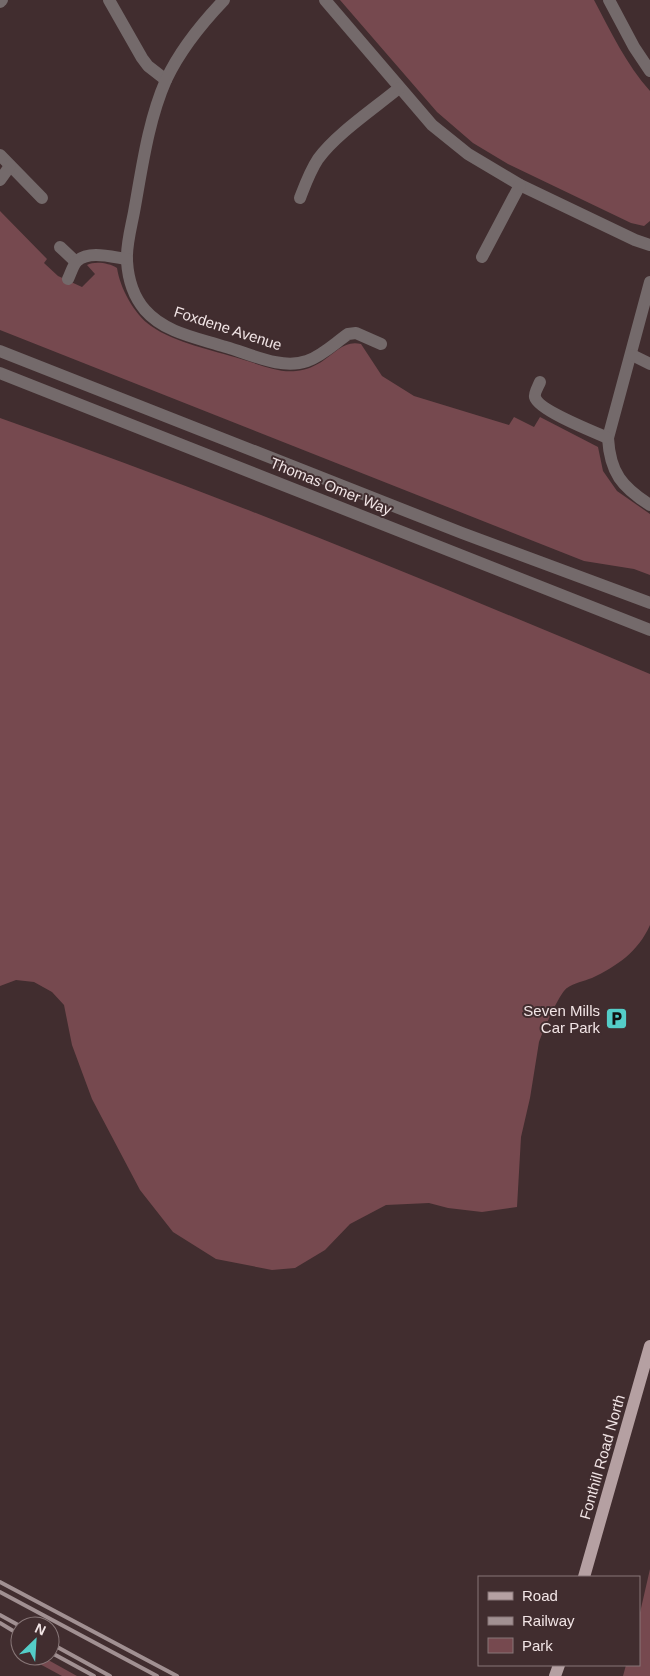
<svg xmlns="http://www.w3.org/2000/svg" width="650" height="1676" viewBox="0 0 650 1676" font-family="Helvetica,sans-serif">
  <style>
    .green { fill: #76494f }
    .lines { fill: none; stroke-linecap: round; stroke-linejoin: round }
    .minor { stroke: #746a6b; stroke-width: 12 }
    .major { stroke: #b5a0a2; stroke-width: 12 }
    .rail { stroke: #a19092; stroke-width: 4 }
    .labels { text-anchor: middle; dominant-baseline: central; stroke-width: 4; stroke-linejoin: round; paint-order: stroke }
    .street-label { font-size: 15px; fill: #f2e5e6; stroke: #412d2f }
    .poi-label { font-size: 15px; fill: #f2e5e6; stroke: #412d2f; text-anchor: end }
  </style>
  <rect width="100%" height="100%" fill="#412d2f"/>
  <g class="green">
    <path d="M340,0H594C611,32 626,64 650,91V221L644,226L631,223L508,164L473,143L437,112Z"/>
    <path d="M0,211L47,259L44,263L58,276L82,287L95,274L87,265C95,261 109,263 117,268C120,288 134,314 151,326C175,343 212,350 241,359C258,364 278,373 296,371C306,370 316,366 324,360C336,352 345,340 361,344L382,376L414,396L509,425L514,417L534,427L540,417L598,447L603,471L617,491L650,514V575L634,569L584,561L0,330Z"/>
    <path d="M0,418C220,495 435,584 650,674V925C638,952 617,966 592,978C584,981 574,983 567,988C560,992 542,1033 539,1042L530,1098L521,1137L517,1207L482,1212L448,1208L429,1203L386,1205L350,1224L325,1250L295,1268L272,1270L216,1259L173,1232L140,1190L92,1099L72,1045L64,1005L52,992L34,982L16,980L0,986Z"/>
    <polygon points="650,1569 650,1676 623,1676 626,1665 639,1665 639,1617"/>
    <polygon points="25,1656 41,1656 77,1676 62,1676"/>
  </g>
  <g class="lines">
    <g class="minor">
      <polyline points="109,0 142,58 148,66 166,80"/>
      <path d="M224,0C203,22 179,52 166,80C148,121 142,168 134,212C131,228 126,245 127,261C128,278 133,296 145,310C165,333 198,338 226,347C251,354 281,370 307,361C322,356 335,343 348,334L356,333L381,344"/>
      <polyline points="325,0 432,125 468,154 520,185 635,240 650,245"/>
      <polyline points="609,0 634,47 650,71"/>
      <polyline points="0,2 2,0"/>
      <polyline points="0,155 42,198"/>
      <polyline points="0,180 10,166"/>
      <path d="M300,198C305,185 310,171 318,159C336,134 375,108 399,88"/>
      <polyline points="60,247 76,262"/>
      <polyline points="482,257 520,185"/>
      <path d="M68,279C71,273 73,265 77,261C89,250 112,257 127,259"/>
      <path d="M650,282L608,438C610,473 622,487 650,505"/>
      <polyline points="0,351 462,533 650,603"/>
      <polyline points="632,355 650,364"/>
      <polyline points="0,373 650,630"/>
      <path d="M540,382C538,387 534,393 535,397C538,410 594,432 608,438"/>
    </g>
    <g class="major">
      <polyline points="584,1577 650,1346"/>
      <polyline points="555,1676 559,1665"/>
    </g>
    <g class="rail">
      <polyline points="0,1582 177,1676"/>
      <polyline points="0,1592 157,1676"/>
      <polyline points="0,1615 20,1626"/>
      <polyline points="0,1623 20,1635"/>
      <polyline points="50,1643 110,1676"/>
      <polyline points="50,1652 94,1676"/>
    </g>
  </g>
  <defs>
    <symbol id="parking-square" viewBox="-11 -11 22 22"><rect x="-9" y="-9" width="18" height="18" rx="4" fill="#54cdc8" stroke="#412d2f"/><path d="M-3.5-5.5H1a3.5 3.5 0 0 1 0 7H-1V5.5H-3.5ZM-1-3.4V-.6H.8a1.4 1.4 0 0 0 0-2.8Z" fill="#111"/></symbol>
  </defs>
  <g fill-rule="evenodd">
    <use href="#parking-square" x="604" y="1006" width="25" height="25"/>
  </g>
  <g class="labels">
    <g class="street-label">
      <text transform="translate(228 328) rotate(18)">Foxdene Avenue</text>
      <text transform="translate(331 486) rotate(22)">Thomas Omer Way</text>
      <text transform="translate(602 1457) rotate(-74)">Fonthill Road North</text>
    </g>
    <g class="poi-label">
      <text x="600" y="1010">Seven Mills<tspan x="600" dy="17">Car Park</tspan></text>
    </g>
  </g>
  <rect x="478" y="1576" width="162" height="90" fill="#412d2f" stroke="#887778"/>
  <rect x="488" y="1592" width="25" height="8" fill="#b5a0a2" stroke="#887778"/>
  <text x="522" y="1601" font-size="15" fill="#f2e5e6">Road</text>
  <rect x="488" y="1617" width="25" height="8" fill="#a19092" stroke="#887778"/>
  <text x="522" y="1626" font-size="15" fill="#f2e5e6">Railway</text>
  <rect x="488" y="1638" width="25" height="15" fill="#76494f" stroke="#887778"/>
  <text x="522" y="1651" font-size="15" fill="#f2e5e6">Park</text>
  <g transform="translate(35 1641) rotate(25)"><circle r="24" fill="#412d2f" stroke="#887778"/>
  <path d="M0-4L9 19L0 12L-9 19Z" fill="#54cdc8"/>
  <text y="-8" font-size="14" font-weight="bold" text-anchor="middle" fill="#f2e5e6">N</text>
  </g>
</svg>
